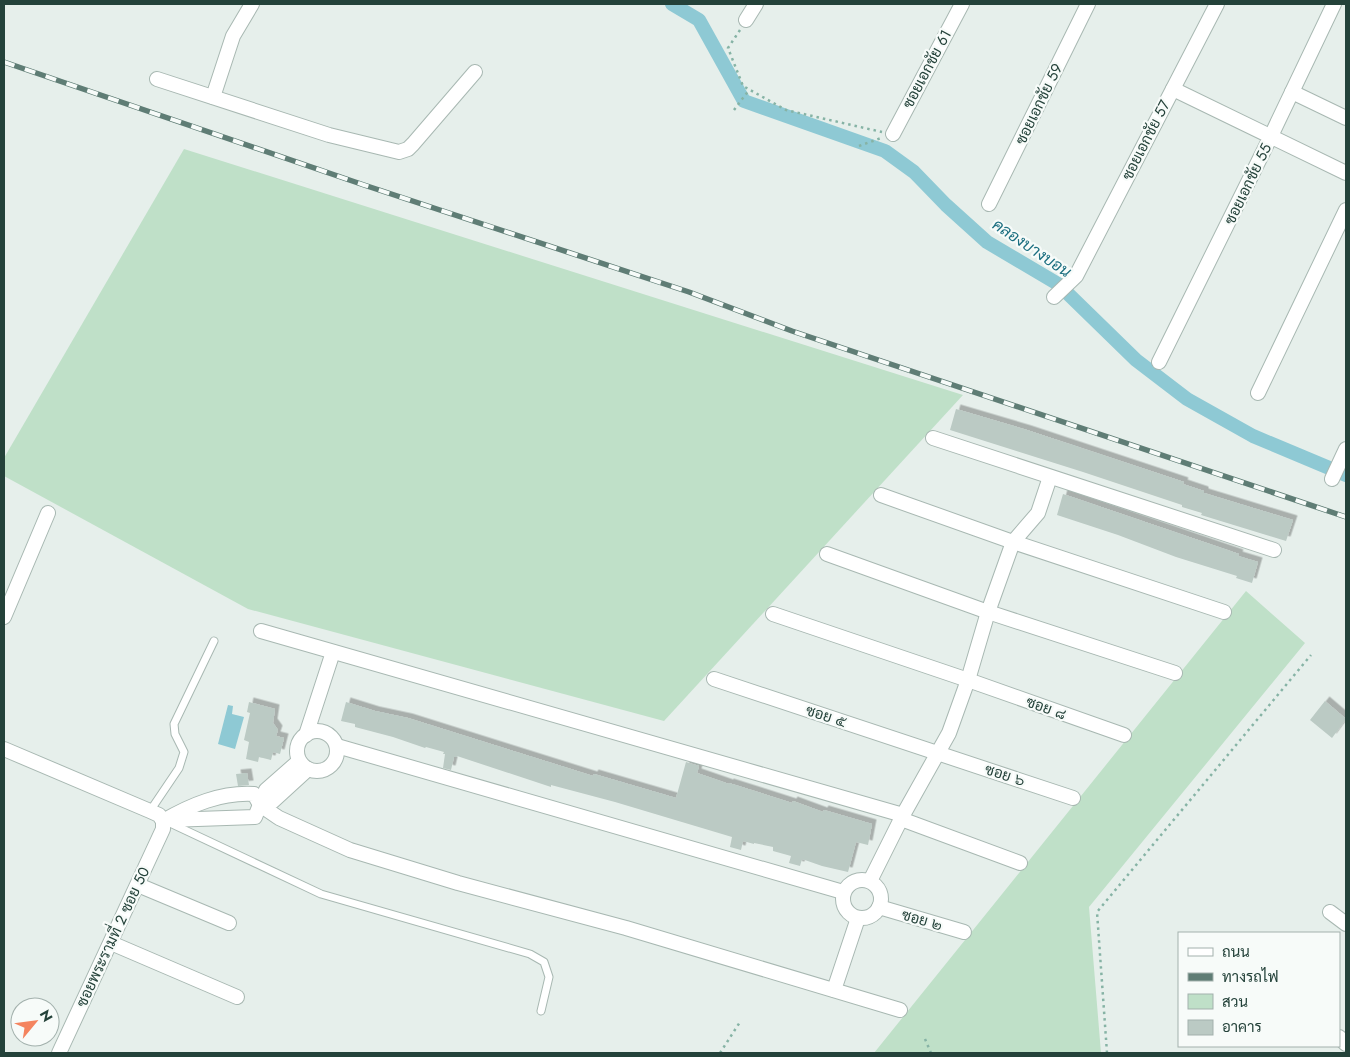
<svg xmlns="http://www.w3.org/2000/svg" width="1350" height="1057" viewBox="0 0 1350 1057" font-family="Jost,Sarabun,sans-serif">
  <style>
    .green { fill: #bfe0c8 }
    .water { fill: #8ec9d4 }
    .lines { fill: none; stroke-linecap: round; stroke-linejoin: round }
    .canal { stroke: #8ec9d4; stroke-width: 14 }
    .building { fill: #bbcac4; filter: url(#shadow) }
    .service-casing { stroke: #a8b8b2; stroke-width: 9 }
    .minor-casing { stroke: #a8b8b2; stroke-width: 16 }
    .path { stroke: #86b3a5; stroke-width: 2.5; stroke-dasharray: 2.5 4; stroke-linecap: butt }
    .service { stroke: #fff; stroke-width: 7 }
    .minor { stroke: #fff; stroke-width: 14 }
    .rail-casing { stroke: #5f7d75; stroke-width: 5.5 }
    .rail { stroke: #f7fbf9; stroke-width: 4; stroke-dasharray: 11; stroke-linecap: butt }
    .labels { text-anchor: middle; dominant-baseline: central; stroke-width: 4.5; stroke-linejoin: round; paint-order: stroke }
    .street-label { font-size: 15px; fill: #24423a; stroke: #f7fbf9 }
    .water-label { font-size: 16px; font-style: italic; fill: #1c6f80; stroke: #f7fbf9 }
  </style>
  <defs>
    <filter id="shadow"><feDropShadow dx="4.5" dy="-4.5" stdDeviation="0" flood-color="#0004"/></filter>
  </defs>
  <rect width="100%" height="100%" fill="#e6efeb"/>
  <g class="green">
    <polygon points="184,149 963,395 664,721 248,609 4,476 4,458"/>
    <polygon points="1246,591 1305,643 1089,907 1101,1053 874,1053"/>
  </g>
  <polygon class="water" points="228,705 233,706 232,714 244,717 235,749 218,744"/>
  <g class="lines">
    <polyline class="canal" points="672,4 699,20 744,101 885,151 914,172 946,205 987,242 1058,284 1136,360 1187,399 1253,436 1346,475"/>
  </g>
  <g class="building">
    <polygon points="956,409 1027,430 1184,482 1183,484 1204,491 1204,493 1293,520 1286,541 1201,515 1202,513 1182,507 1182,505 1083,472 950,430"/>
    <polygon points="1063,494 1239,554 1238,556 1258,562 1252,583 1236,578 1237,576 1176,557 1118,535 1057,515"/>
    <polygon points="1325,701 1346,719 1332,738 1310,720"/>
    <polygon points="249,702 275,709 273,723 278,730 276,736 284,738 280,754 273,752 271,760 259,757 258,762 246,759 249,742 244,740 250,713 247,712"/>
    <polygon points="346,702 375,711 408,718 593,776 594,774 676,798 686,762 699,766 697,773 729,784 729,783 792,803 793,801 823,812 824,810 872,824 868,845 856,842 848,872 822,866 802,859 800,866 789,863 791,856 773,851 773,847 754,843 754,844 743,841 741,850 730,847 732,837 615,802 551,785 551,787 457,756 456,757 454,757 451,770 443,768 445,754 443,754 444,752 426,747 425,748 393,737 355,727 355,724 341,721"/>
    <polygon points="247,773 249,785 238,786 236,774"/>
  </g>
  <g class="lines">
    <defs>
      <g id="service">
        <polyline points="150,811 179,768 184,752 175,734 174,724 214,641"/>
        <polyline points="170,823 321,894 530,954 544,962 549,977 541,1011"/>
      </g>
      <g id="minor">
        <polyline points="746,20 756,4"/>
        <polyline points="157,79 329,135 399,152 408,149 413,144 475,72"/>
        <polyline points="1173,89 1346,173"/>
        <polyline points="1292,92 1346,118"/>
        <polyline points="213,97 233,36 252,4"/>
        <polyline points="893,134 962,4"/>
        <polyline points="989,204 1088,4"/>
        <polyline points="1054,297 1076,276 1217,4"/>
        <polyline points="1159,362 1271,136 1334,4"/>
        <polyline points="1258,393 1346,210"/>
        <polyline points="933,438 1274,550"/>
        <polyline points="1332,479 1346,449"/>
        <polyline points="881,495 1013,542 1224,612"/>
        <polyline points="827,554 988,612 1175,673"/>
        <polyline points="773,614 968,680 1124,735"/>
        <polyline points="4,617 48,513"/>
        <polyline points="261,631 903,815"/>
        <polyline points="714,679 1073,798"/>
        <circle cx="317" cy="751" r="20"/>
        <polyline points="306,735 333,652"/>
        <polyline points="337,746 843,892"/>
        <polyline points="4,749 150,811 159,815 163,821"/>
        <polyline points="260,805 273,801 308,769"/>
        <polyline points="901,819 1020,863"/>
        <polyline points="169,820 255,817 266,790 299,761"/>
        <path d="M163,821C191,805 221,792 254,794L260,805L279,818L350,850L458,883L626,928L900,1010"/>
        <circle cx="862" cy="899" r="19"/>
        <polyline points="870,881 903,815 949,733 968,680 988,612 1013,542 1038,513 1050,477"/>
        <polyline points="138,885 229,923"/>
        <polyline points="879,907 964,932"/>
        <polyline points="1330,912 1346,924"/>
        <polyline points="111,943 237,997"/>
        <polyline points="834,990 858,918"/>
        <polyline points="1339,1037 1346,1044"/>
        <polyline points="59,1053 163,829 163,821"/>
      </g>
    </defs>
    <use href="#service" class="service-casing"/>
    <use href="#minor" class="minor-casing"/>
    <g class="path">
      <polyline points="740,30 728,48 743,86 786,110 882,132"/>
      <polyline points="734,110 749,90"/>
      <polyline points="859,146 881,138"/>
      <polyline points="925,1039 931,1053"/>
      <polyline points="720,1053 740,1022"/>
      <polyline points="1107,1053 1097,912 1311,655"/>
    </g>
    <use href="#service" class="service"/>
    <use href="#minor" class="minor"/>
    <defs>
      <polyline id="rail" points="4,62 364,185 689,292 792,331 1346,517"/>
    </defs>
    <use href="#rail" class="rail-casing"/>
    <use href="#rail" class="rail"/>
  </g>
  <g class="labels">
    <g class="street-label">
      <text transform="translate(927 69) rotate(-62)">ซอยเอกชัย 61</text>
      <text transform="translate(1039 104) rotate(-64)">ซอยเอกชัย 59</text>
      <text transform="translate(1146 140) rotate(-63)">ซอยเอกชัย 57</text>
      <text transform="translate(1248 184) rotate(-64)">ซอยเอกชัย 55</text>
      <text transform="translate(1046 708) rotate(20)">ซอย ๘</text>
      <text transform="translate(826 716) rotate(18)">ซอย ๕</text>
      <text transform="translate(1005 775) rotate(18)">ซอย ๖</text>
      <text transform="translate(922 920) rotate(16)">ซอย ๒</text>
      <text transform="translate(113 937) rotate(-65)">ซอยพระรามที่ 2 ซอย 50</text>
    </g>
    <g class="water-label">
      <text transform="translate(1032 248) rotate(34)">คลองบางบอน</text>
    </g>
  </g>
  <rect width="1350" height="1057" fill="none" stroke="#24423a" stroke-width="10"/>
  <rect x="1178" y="932" width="162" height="115" fill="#f7fbf9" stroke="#a3b1ad"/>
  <rect x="1188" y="948" width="25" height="8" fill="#ffffff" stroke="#a3b1ad"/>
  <text x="1222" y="957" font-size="15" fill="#24423a">ถนน</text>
  <rect x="1188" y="973" width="25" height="8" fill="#5f7d75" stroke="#a3b1ad"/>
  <text x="1222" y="982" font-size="15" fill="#24423a">ทางรถไฟ</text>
  <rect x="1188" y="994" width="25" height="15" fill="#bfe0c8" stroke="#a3b1ad"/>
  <text x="1222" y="1007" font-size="15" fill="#24423a">สวน</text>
  <rect x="1188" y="1020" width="25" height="15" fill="#bbcac4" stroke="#a3b1ad"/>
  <text x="1222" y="1032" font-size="15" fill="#24423a">อาคาร</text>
  <g transform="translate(35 1022) rotate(61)"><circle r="24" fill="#f7fbf9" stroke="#a3b1ad"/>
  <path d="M0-4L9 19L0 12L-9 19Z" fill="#f4845f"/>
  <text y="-8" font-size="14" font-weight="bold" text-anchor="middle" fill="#24423a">N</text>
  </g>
</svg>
